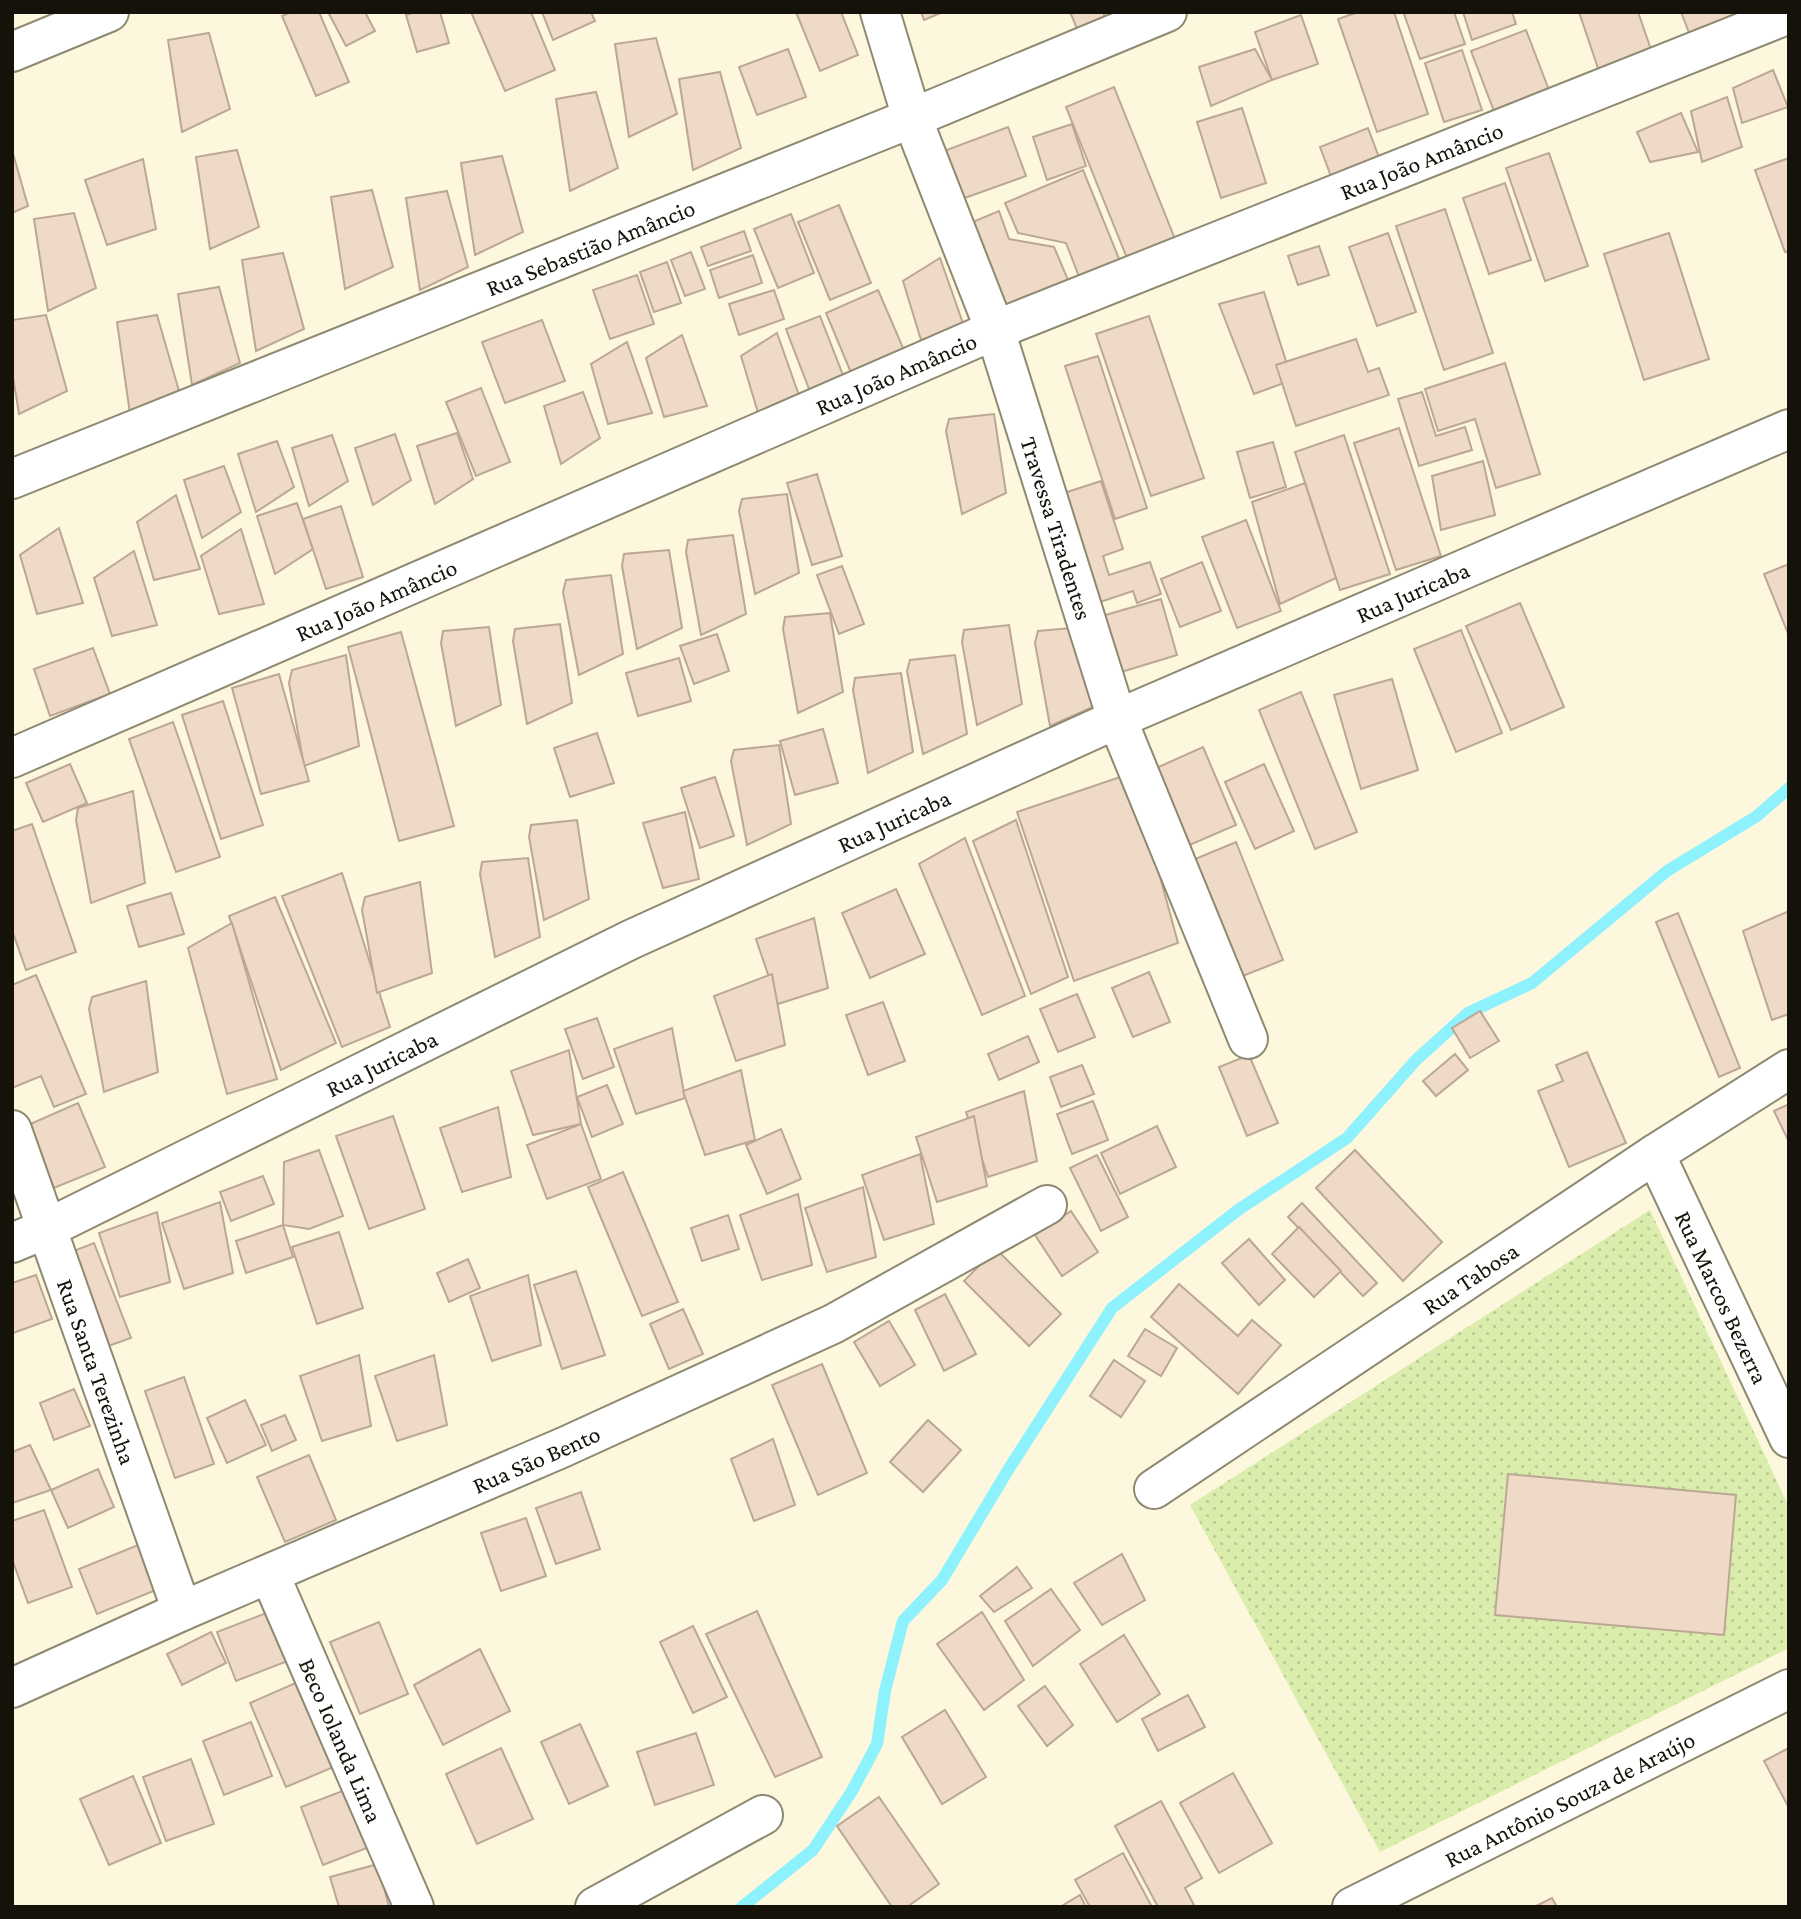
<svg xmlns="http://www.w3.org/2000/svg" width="1801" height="1919" viewBox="0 0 1801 1919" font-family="'Crimson Pro',serif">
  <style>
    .grass { fill: url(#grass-dots) }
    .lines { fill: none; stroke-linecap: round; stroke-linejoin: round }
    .stream { stroke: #8df1fe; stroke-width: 12 }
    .building { fill: #efd9c7; stroke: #bca795; stroke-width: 2 }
    .minor-casing { stroke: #8e8971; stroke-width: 42 }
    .minor { stroke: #fff; stroke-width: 38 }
    .labels { text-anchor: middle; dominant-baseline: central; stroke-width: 5; stroke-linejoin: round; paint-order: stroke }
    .street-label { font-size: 24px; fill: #141209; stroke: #fff }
  </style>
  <defs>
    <pattern id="grass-dots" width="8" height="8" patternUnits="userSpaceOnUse" patternTransform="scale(1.75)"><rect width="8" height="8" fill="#daedac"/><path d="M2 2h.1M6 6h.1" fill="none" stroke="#baca93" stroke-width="1.8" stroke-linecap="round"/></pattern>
  </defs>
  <rect width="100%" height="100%" fill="#fcf7dd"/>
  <polygon class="grass" points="1650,1210 1789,1507 1789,1648 1380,1852 1190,1505"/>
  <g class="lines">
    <polyline class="stream" points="742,1907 813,1850 852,1791 877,1744 885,1691 903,1621 942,1580 1008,1470 1112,1308 1238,1210 1347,1138 1416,1060 1468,1013 1532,983 1667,871 1757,816 1789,788"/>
  </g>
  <g class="building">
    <polygon points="291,12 319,12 349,82 316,96 282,16"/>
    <polygon points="328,12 365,12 375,31 346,46"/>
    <polygon points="415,12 440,12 449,43 417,52 406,15"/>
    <polygon points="471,12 531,12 555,70 505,91"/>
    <polygon points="542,12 591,12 595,21 553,40"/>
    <polygon points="796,12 841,12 858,55 820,71"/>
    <polygon points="921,12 943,12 924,20"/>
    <polygon points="1070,12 1103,12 1109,26 1081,38"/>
    <polygon points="1358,12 1394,12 1428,114 1377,132 1338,19"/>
    <polygon points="1410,12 1454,12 1465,44 1420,59 1404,14"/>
    <polygon points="1463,12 1512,12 1516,24 1472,40"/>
    <polygon points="1579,12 1638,12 1655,61 1601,77"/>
    <polygon points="1681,12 1747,12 1691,38"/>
    <polygon points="1301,15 1318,64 1272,80 1255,32"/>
    <polygon points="1526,30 1552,98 1497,119 1471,51"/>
    <polygon points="209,33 230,109 182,132 168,40"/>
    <polygon points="656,38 677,114 629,137 615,44"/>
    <polygon points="788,49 806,97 757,115 739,67"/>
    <polygon points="1255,49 1272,80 1211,106 1199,67"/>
    <polygon points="1462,50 1482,110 1444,122 1425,63"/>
    <polygon points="1773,70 1788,107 1742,123 1733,88"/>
    <polygon points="720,72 741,148 693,170 679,79"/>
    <polygon points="1114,87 1177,244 1129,263 1066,107"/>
    <polygon points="596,92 618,168 570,191 556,99"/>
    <polygon points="1727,97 1742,147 1702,162 1691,111"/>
    <polygon points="1242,108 1266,183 1221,198 1197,122"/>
    <polygon points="1681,113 1698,152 1650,162 1637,132"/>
    <polygon points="1072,124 1086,166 1047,180 1033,137"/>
    <polygon points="1008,127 1026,176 962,199 944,151"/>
    <polygon points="1368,128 1380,160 1332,179 1320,147"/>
    <polygon points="12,150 28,206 12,213"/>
    <polygon points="237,150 259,227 210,249 196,157"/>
    <polygon points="1549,153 1588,266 1545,281 1506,168"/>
    <polygon points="502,156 523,232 475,255 461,163"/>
    <polygon points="1789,158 1789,251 1785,252 1755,170"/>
    <polygon points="143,159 156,229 107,245 85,180"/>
    <polygon points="1083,170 1124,271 1083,287 1066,243 1018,233 1005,203"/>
    <polygon points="1505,183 1531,260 1489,274 1463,198"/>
    <polygon points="372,190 393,267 345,289 331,197"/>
    <polygon points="447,191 468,267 420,290 406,198"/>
    <polygon points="839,205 871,283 830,300 798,222"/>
    <polygon points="1445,209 1493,353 1444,370 1396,226"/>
    <polygon points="999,211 1009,239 1054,247 1071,287 1005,313 970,223"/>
    <polygon points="74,213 96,288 48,311 34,219"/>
    <polygon points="791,214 814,273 778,288 754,229"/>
    <polygon points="744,231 751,251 708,266 701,247"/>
    <polygon points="1388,233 1416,312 1377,326 1349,247"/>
    <polygon points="1669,233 1709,359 1644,380 1604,254"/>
    <polygon points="1319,246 1329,275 1298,285 1288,256"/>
    <polygon points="691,252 705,289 685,296 671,260"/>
    <polygon points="283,253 304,329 256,351 242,260"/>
    <polygon points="753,255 762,283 719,298 710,270"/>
    <polygon points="940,258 965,329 921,340 903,281"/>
    <polygon points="667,262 681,303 654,312 640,272"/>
    <polygon points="637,275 654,324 610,339 593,290"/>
    <polygon points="219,287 240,363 192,385 178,294"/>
    <polygon points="774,290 784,319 739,335 729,304"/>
    <polygon points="878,290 910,364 857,387 826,313"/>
    <polygon points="1264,292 1292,380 1254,394 1219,304"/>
    <polygon points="46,315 67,391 19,414 12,371 12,320"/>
    <polygon points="157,315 179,391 130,414 117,322"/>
    <polygon points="820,316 848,388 814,402 786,329"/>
    <polygon points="1149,316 1204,478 1151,496 1096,334"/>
    <polygon points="542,320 565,381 505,403 482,342"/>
    <polygon points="777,333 802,404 759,416 741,356"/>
    <polygon points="682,335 707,406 664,417 646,358"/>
    <polygon points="1356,339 1368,372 1379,368 1389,395 1296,426 1276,365"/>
    <polygon points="627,342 652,413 608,424 591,364"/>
    <polygon points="1098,356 1147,508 1115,519 1065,366"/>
    <polygon points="1505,363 1540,474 1496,488 1475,419 1438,431 1425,389"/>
    <polygon points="481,388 510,462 476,476 446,402"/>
    <polygon points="583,392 600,438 561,464 544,406"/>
    <polygon points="1422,392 1436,436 1465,427 1472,450 1419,466 1398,399"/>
    <polygon points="994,414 1006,493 962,514 946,431 949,419"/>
    <polygon points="1399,428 1441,556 1396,570 1354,443"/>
    <polygon points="457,433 473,479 435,504 417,446"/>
    <polygon points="395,434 411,480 373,505 355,448"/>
    <polygon points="332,435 348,481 309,506 292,448"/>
    <polygon points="1344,435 1390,574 1340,590 1295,452"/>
    <polygon points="277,441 294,487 256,512 238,454"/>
    <polygon points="1273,442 1286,487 1250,498 1237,452"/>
    <polygon points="1483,461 1495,515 1441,530 1432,476"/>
    <polygon points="224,466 241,512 202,538 184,480"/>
    <polygon points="817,474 842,556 812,565 787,483"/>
    <polygon points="1101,481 1123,549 1103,556 1109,575 1150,562 1161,594 1137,603 1133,591 1094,604 1058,495"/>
    <polygon points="1305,483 1336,578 1280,604 1252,502"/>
    <polygon points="787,494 799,573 755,594 739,511 742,499"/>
    <polygon points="176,495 200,569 154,580 137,522"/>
    <polygon points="297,503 313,549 275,574 257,516"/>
    <polygon points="341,506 363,577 326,589 303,519"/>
    <polygon points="1246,520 1281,611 1237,628 1202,537"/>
    <polygon points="59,528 83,603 37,614 20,555"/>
    <polygon points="241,529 264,604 219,614 201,556"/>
    <polygon points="733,535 746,614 701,635 686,552 688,540"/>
    <polygon points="669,550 682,628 637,649 622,566 624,554"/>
    <polygon points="134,551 157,625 112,636 94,578"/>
    <polygon points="1202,562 1221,611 1180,627 1161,579"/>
    <polygon points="1789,564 1789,636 1764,574"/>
    <polygon points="842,566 864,624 839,634 817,575"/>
    <polygon points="611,575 623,654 579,675 563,592 566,580"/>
    <polygon points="1161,599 1177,655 1118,673 1102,616"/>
    <polygon points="1520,603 1564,707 1511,730 1466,626"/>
    <polygon points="830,613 843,692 798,713 783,629 785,617"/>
    <polygon points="560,624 572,703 527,724 513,641 515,629"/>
    <polygon points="1009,625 1022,704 977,725 962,642 964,630"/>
    <polygon points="489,627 501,705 456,726 441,643 443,631"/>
    <polygon points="1083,627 1095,706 1050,726 1035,643 1038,631"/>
    <polygon points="1461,630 1502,733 1456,752 1414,649"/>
    <polygon points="401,632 454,826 399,841 348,647"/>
    <polygon points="717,634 729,671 694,684 680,646"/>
    <polygon points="93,648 110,694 50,716 34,669"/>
    <polygon points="346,655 359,746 304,766 289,683 292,670"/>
    <polygon points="955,655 967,734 923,754 907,671 910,660"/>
    <polygon points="679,658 691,701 638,716 626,673"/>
    <polygon points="901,673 913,752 868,773 853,690 855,678"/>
    <polygon points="279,674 309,781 261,794 232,688"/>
    <polygon points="1392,679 1418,770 1361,789 1334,695"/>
    <polygon points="1301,692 1357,832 1315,849 1259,710"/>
    <polygon points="223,701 263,825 221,839 182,715"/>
    <polygon points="173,722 220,857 176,872 129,739"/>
    <polygon points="823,729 838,783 795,795 780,741"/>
    <polygon points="597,733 614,783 570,797 554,748"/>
    <polygon points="779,745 791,824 747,845 731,761 734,750"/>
    <polygon points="1203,747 1236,825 1185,847 1152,770"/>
    <polygon points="70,764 87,803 43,822 26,783"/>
    <polygon points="1264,764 1294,831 1255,849 1225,782"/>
    <polygon points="1132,773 1178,943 1074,981 1017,812"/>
    <polygon points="715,777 734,836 700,848 681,788"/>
    <polygon points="133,791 145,883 91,903 76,820 78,808"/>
    <polygon points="685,812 699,879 663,888 643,823"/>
    <polygon points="577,820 589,899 544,920 529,837 531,825"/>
    <polygon points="1016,820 1068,977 1031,994 973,841"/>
    <polygon points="32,824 76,952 26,970 12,930 12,831"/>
    <polygon points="965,838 1025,996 982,1015 919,864"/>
    <polygon points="1236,842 1283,960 1230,981 1183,864"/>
    <polygon points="528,858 540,937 495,957 480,874 482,862"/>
    <polygon points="342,873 390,1027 342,1047 282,896"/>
    <polygon points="420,882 432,973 377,993 362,910 365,897"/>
    <polygon points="896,889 925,954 870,978 842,913"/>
    <polygon points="171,893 184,934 139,947 127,906"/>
    <polygon points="275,897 336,1043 281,1070 229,916"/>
    <polygon points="1789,911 1789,1014 1772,1020 1743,931"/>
    <polygon points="1678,913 1740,1068 1719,1077 1656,922"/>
    <polygon points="814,918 828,988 778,1004 756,939"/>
    <polygon points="232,923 277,1079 227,1094 188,948"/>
    <polygon points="1149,972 1170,1022 1133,1037 1112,988"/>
    <polygon points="772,974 785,1045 736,1061 714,996"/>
    <polygon points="36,975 86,1094 54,1107 41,1076 12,1088 12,985"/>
    <polygon points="146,981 158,1072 104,1092 89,1009 92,997"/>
    <polygon points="1077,994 1095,1037 1058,1052 1040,1009"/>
    <polygon points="883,1002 905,1061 868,1075 846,1015"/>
    <polygon points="1480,1011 1499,1041 1470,1058 1452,1028"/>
    <polygon points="597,1018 614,1067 583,1079 565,1029"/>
    <polygon points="672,1028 685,1098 636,1114 614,1049"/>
    <polygon points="1028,1036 1039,1062 999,1080 988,1054"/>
    <polygon points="569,1050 581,1124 533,1135 511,1071"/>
    <polygon points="1587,1052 1626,1143 1569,1167 1538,1091 1563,1081 1556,1065"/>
    <polygon points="1455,1054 1468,1070 1436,1096 1423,1081"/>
    <polygon points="1249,1055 1278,1123 1247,1136 1219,1067"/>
    <polygon points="1082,1065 1094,1094 1061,1107 1050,1077"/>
    <polygon points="741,1070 755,1140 705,1155 683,1091"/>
    <polygon points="607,1085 623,1124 592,1137 577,1097"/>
    <polygon points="1024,1091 1037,1161 988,1177 966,1112"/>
    <polygon points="1093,1101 1108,1140 1072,1154 1057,1114"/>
    <polygon points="78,1103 105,1167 54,1188 28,1125"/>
    <polygon points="1789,1104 1789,1142 1774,1111"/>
    <polygon points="498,1107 511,1177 462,1192 440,1128"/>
    <polygon points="393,1116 425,1209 369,1229 336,1136"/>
    <polygon points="974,1116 987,1186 937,1202 916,1137"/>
    <polygon points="581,1124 601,1179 547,1199 527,1145"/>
    <polygon points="1157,1126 1176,1167 1120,1194 1101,1153"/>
    <polygon points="781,1129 801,1179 767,1194 746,1145"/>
    <polygon points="319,1150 343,1216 309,1229 283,1225 284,1162"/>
    <polygon points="1355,1150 1442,1242 1403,1281 1316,1188"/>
    <polygon points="920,1154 934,1224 884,1240 862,1175"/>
    <polygon points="1097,1155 1128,1217 1101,1231 1070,1168"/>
    <polygon points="623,1172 678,1302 642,1316 588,1187"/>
    <polygon points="263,1176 274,1204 231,1221 220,1192"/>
    <polygon points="863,1187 876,1257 827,1272 805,1208"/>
    <polygon points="798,1194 812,1265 762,1280 740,1215"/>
    <polygon points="220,1202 233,1273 184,1289 162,1223"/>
    <polygon points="1302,1203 1377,1283 1363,1296 1288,1217"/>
    <polygon points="1071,1211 1098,1252 1062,1276 1035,1235"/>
    <polygon points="157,1212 170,1282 120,1297 99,1233"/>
    <polygon points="728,1215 739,1249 702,1261 691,1228"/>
    <polygon points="283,1225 293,1257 246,1273 236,1241"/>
    <polygon points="1299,1227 1341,1271 1314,1297 1272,1254"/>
    <polygon points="339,1232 363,1308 317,1324 292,1247"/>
    <polygon points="1249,1239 1285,1280 1259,1305 1222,1263"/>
    <polygon points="94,1243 131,1338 103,1348 66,1254"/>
    <polygon points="996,1249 1061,1314 1029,1346 964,1281"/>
    <polygon points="468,1259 480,1288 449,1302 437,1273"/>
    <polygon points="576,1271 605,1355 562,1369 534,1285"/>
    <polygon points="36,1275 52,1319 13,1333 12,1283"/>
    <polygon points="528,1275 541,1345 492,1361 470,1296"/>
    <polygon points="1179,1284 1238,1336 1252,1320 1281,1345 1238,1394 1151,1317"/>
    <polygon points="945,1294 976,1354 944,1371 915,1310"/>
    <polygon points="683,1309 703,1354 669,1369 650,1324"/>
    <polygon points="889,1321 915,1365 880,1386 854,1342"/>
    <polygon points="1145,1329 1177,1348 1161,1376 1128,1356"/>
    <polygon points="359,1355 371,1426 322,1441 300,1376"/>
    <polygon points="434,1355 447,1425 397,1441 375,1376"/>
    <polygon points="1114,1360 1145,1381 1121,1417 1090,1396"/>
    <polygon points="822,1364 867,1473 818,1495 772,1385"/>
    <polygon points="184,1377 214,1464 175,1478 145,1391"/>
    <polygon points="74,1389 90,1426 54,1440 40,1403"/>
    <polygon points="245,1400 266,1445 227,1463 207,1418"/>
    <polygon points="285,1415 296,1440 272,1451 261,1425"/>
    <polygon points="928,1420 961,1450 923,1492 890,1462"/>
    <polygon points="773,1439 795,1505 754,1521 731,1459"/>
    <polygon points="30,1445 51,1490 12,1503 12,1452"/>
    <polygon points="309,1455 336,1520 285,1542 257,1477"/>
    <polygon points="98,1469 114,1507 68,1528 51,1490"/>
    <polygon points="1508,1474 1736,1495 1724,1635 1495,1615"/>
    <polygon points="581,1492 600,1549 556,1564 536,1508"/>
    <polygon points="44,1510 72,1587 28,1603 12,1559 12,1521"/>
    <polygon points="526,1518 546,1576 501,1591 481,1533"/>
    <polygon points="138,1545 156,1590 97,1614 79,1569"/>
    <polygon points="1122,1554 1145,1600 1102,1625 1074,1583"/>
    <polygon points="1017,1567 1032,1588 994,1612 980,1596"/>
    <polygon points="1051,1589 1080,1630 1033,1666 1005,1621"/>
    <polygon points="274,1610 293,1659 236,1681 217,1632"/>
    <polygon points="757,1611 822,1757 775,1777 706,1634"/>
    <polygon points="982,1612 1024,1680 984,1710 937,1644"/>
    <polygon points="379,1622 408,1694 360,1714 330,1642"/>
    <polygon points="693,1626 727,1697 693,1713 660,1642"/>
    <polygon points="211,1632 226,1663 182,1685 167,1654"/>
    <polygon points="1124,1635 1160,1694 1117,1722 1080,1664"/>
    <polygon points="480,1649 510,1711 443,1745 414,1685"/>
    <polygon points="300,1681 336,1766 286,1787 250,1703"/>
    <polygon points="1045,1686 1073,1725 1047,1746 1018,1706"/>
    <polygon points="1188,1695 1205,1727 1158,1751 1142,1719"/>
    <polygon points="945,1710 986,1777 942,1804 902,1737"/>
    <polygon points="251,1722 272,1776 224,1795 203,1741"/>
    <polygon points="580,1724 608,1786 569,1804 541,1742"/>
    <polygon points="696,1733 714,1785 655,1805 637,1752"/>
    <polygon points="501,1748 533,1819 477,1844 446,1774"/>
    <polygon points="1789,1748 1789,1808 1764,1761"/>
    <polygon points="191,1759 214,1824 166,1841 143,1777"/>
    <polygon points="1233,1773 1272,1843 1219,1873 1180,1803"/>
    <polygon points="133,1776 161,1843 109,1865 80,1799"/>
    <polygon points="350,1788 372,1846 323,1865 301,1807"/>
    <polygon points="879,1797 939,1884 907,1907 892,1907 837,1826"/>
    <polygon points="1161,1801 1202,1878 1185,1888 1195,1907 1158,1907 1115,1826"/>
    <polygon points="1123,1853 1152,1907 1090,1907 1075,1880"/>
    <polygon points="378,1864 389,1907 339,1907 330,1877"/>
    <polygon points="1080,1895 1086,1907 1060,1907"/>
    <polygon points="1552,1898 1557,1907 1534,1907"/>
  </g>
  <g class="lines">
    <defs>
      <g id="minor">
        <path id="s1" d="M880,12L912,118L995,330L1117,719L1248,1039"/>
        <polyline points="12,52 109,12"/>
        <path id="s2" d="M12,479L912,118L1167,12"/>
        <path id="s3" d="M12,758L995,330L1789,14"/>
        <path id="s4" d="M12,1130L182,1611"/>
        <path id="s5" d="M1655,1154L1789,1438"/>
        <path id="s6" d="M12,1243L48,1228L632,939L1117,719L1789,429"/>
        <path id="s7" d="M1154,1489L1655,1154L1789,1069"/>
        <path id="s8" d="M270,1575L414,1907"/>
        <path id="s9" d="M12,1688L182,1611L564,1447L833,1324L1047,1205"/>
        <polyline points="595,1907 763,1815"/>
        <path id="s10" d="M1352,1907L1789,1689"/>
      </g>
    </defs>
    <use href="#minor" class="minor-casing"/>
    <use href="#minor" class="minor"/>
  </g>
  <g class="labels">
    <g class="street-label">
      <text stroke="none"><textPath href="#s3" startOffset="1531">Rua João Amâncio</textPath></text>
      <text stroke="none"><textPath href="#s2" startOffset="623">Rua Sebastião Amâncio</textPath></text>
      <text stroke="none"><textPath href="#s3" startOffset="964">Rua João Amâncio</textPath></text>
      <text stroke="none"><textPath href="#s1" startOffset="546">Travessa Tiradentes</textPath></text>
      <text stroke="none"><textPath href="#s6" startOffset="1545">Rua Juricaba</textPath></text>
      <text stroke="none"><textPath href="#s3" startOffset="397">Rua João Amâncio</textPath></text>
      <text stroke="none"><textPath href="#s6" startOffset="978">Rua Juricaba</textPath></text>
      <text stroke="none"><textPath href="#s6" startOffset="411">Rua Juricaba</textPath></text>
      <text stroke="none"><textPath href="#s7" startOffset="380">Rua Tabosa</textPath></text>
      <text stroke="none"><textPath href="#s5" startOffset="158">Rua Marcos Bezerra</textPath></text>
      <text stroke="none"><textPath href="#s4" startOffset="256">Rua Santa Terezinha</textPath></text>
      <text stroke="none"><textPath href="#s9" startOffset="572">Rua São Bento</textPath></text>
      <text stroke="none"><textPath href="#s8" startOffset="180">Beco Iolanda Lima</textPath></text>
      <text stroke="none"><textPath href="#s10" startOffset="243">Rua Antônio Souza de Araújo</textPath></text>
    </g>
  </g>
  <rect width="1801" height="1919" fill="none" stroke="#141209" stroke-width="28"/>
</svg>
